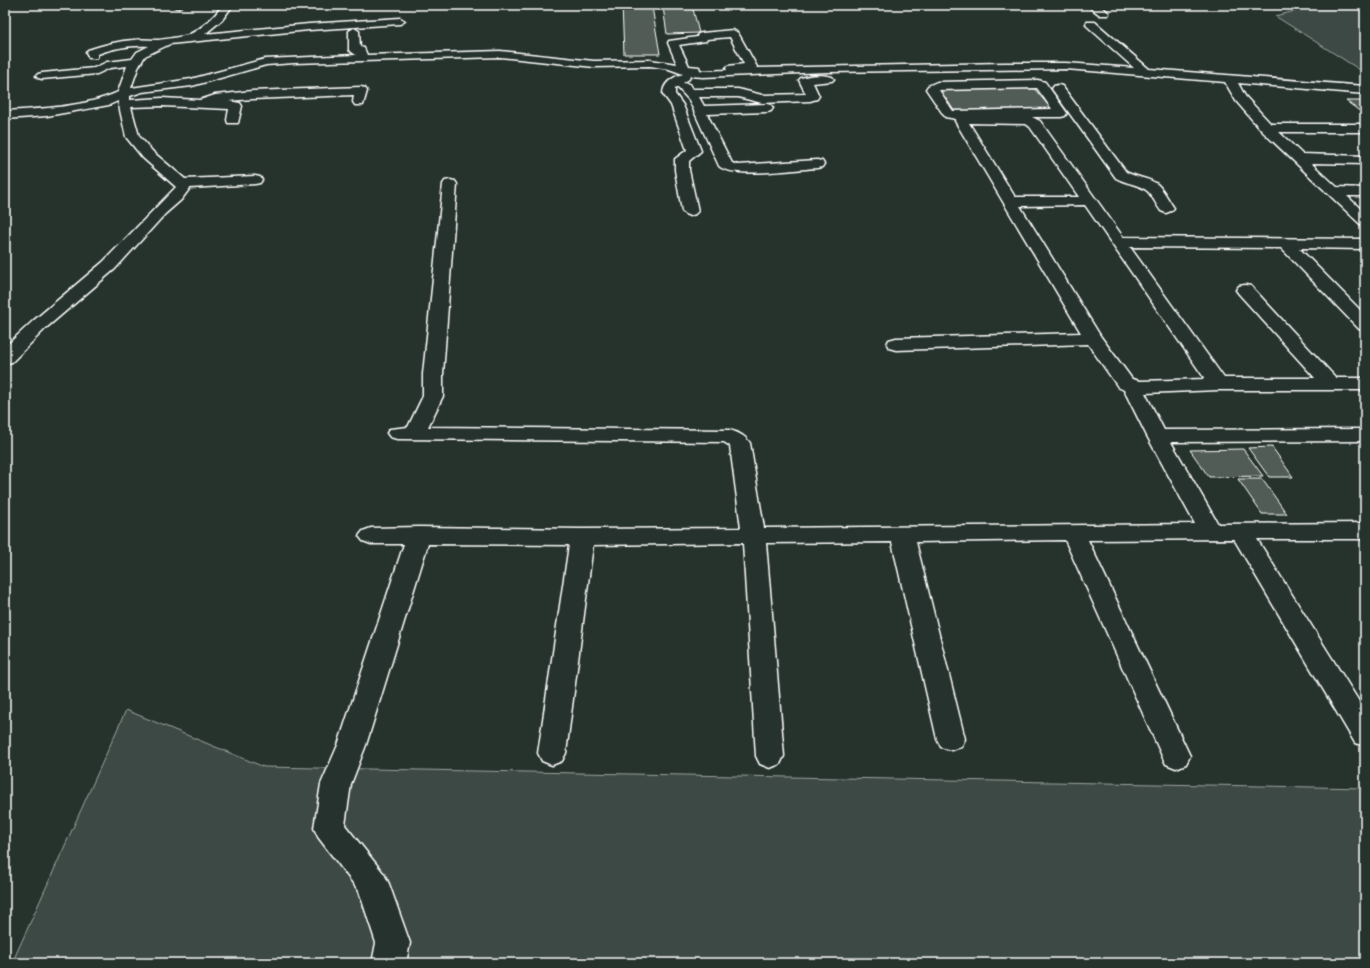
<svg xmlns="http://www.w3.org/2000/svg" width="1370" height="968" viewBox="0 0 1370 968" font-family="Mali,sans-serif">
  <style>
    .green { fill: #3e4944; stroke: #9ea4a2 }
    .building { fill: #515c57; stroke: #fff }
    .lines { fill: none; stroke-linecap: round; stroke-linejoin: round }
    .minor-casing { stroke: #fff; stroke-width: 3 }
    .minor { fill: #26332d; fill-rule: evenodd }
  </style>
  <rect width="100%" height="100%" fill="#26332d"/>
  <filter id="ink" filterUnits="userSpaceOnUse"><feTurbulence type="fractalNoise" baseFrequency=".025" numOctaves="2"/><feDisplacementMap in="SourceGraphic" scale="8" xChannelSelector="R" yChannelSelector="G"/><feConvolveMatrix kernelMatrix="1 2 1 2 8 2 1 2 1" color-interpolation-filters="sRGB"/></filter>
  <g filter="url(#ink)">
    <g class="green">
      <polygon points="1319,5 1365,5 1365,73 1275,16"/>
      <polygon points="126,710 264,767 1365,788 1365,963 12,963"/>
    </g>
    <g class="building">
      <polygon points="622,5 692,5 699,33 667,34 663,7 652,7 660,54 624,54"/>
      <polygon points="1032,86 1055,113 953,115 935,87"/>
      <polygon points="1346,101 1365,101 1365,115"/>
      <polygon points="1272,447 1293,477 1269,477 1248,448"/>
      <polygon points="1243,449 1263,476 1209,477 1190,450"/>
      <polygon points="1238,479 1262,479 1287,514 1262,514"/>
    </g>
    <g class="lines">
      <defs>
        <g id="minor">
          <polygon points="173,5 184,5 179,8 175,7"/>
          <path d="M223,5H233L222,20L205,34L309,24L400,18L405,21L400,24L309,30L170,44L145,56L138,68L131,88L191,79L265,59L356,55L349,50V31L354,28L359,31L360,47L364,48L367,55L500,51L594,61L650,60L677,64L668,43L669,41L697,37L698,34L702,33L733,30L738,33L757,67L756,68L1004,63H1066L1134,68L1087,26L1086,24L1087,22H1095L1149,69L1365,86V94L1238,83L1245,96L1271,124H1365V132H1279L1302,154L1365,156V164L1311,163L1337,187L1365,188V196H1347L1365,213V226L1360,224L1262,131L1236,101L1225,82L1066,69L827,72L703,77L690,76L689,79L683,83L689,84L692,89H738L762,95L806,94L799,80L801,78C810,75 823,74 832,77L834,79L832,81L813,83L819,96L817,99L810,101L762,103L738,97H699L704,106L767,104L771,105L773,108L771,111L767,112L707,114L732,163L738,165L817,160L822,161L824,164L822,167L817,168C797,169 732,179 719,166L689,100L677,87L675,89V94L683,105L701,151L689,161V170L698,211L695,214L690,216L685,214L682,211L675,170V159L687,150L671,105L663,94C663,83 673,77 683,74L669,69L650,66L594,67L500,57L294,63L266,65L192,86L142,92L130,96V100L162,98L200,100L215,95L252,91L361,87L365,88L367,91L363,105H355L353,102L354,95L252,99L229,101L240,103L242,106L238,123H228L227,120L229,109L162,106L131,107L139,136L153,152L185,179L255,176L260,177L262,180L260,183L255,184L190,188L181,200L165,214L115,269L46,328L12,362L5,364V347L33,321L103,262L176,187L143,158L126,137L118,101L109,105L47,116L5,119V111C40,109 86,107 118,92L127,66L110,68L97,74L42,79L38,78L36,76L38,74L42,73L94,68L107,62L132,59L137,52L149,46C131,45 114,48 98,54L97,58H89L86,52L88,50C103,45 118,41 133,40C142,39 150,40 158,40C160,40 186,36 188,35C202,29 214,17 223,5ZM730,37L744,64L728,66L726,68L727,70L703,71L700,70L699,67L689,66L679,45L706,41L707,39Z"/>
          <polygon points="1087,5 1099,5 1109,13 1108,15 1100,15"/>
          <path d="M1038,80L1045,82L1067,113L1065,116L1061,117H1032L1040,121L1123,237L1365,239V249L1299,248L1365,315V330L1359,329L1281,248L1130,247L1224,378H1315L1239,294L1236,290L1239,286L1245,285L1251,286L1336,378H1365V390H1218L1145,393L1164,430L1365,429V441L1171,442L1218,524L1365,523V539H1257L1365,711V746L1355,743L1234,539L1088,540L1190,756L1186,764L1176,768L1166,764L1162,756L1065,540L916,542L965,739L961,747L951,750L941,747L937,739L892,542L766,543L784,756L780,764L770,768L760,764L756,756L743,543L593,545L566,753L562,761L552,765L542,761L538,753L569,545L428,544L366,745L351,784L345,825L384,874L389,884L410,943L406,963H372L376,943L359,891L318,837L314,828L321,784L338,745L404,544H371L363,541L359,536L363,531L371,528L419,527L582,529L741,528L730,446L724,442L397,439L390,437L387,433L390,429L408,427L423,396V374L443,184L445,181L450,180L455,181L457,184L443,374V396L428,427L729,430C738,432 745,436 750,443L764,528L1195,524L1147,436L1124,390L1118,387L1088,344L896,350L889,348L887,344L889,340L896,338L1081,333L955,121L956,119L945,117L926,89L928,86L937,82ZM1037,88L1052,109L953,111L939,90ZM969,123L1026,124L1030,127L1079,197H1015ZM1085,205L1205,379L1140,381L1132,379L1101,337L1020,206Z"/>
          <path d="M1058,85L1062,86L1126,172C1135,177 1149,178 1157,184C1163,189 1169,201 1174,208L1171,211L1166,213L1161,211C1156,205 1152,194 1146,190C1140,185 1125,183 1116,178L1052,89L1054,86Z"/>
        </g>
      </defs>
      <use href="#minor" class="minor-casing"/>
      <use href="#minor" class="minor"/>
    </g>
  </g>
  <rect width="1370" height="968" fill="none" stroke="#26332d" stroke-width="20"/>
  <rect x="10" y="10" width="1350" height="948" fill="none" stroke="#fff" stroke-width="1.5" filter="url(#ink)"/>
</svg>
